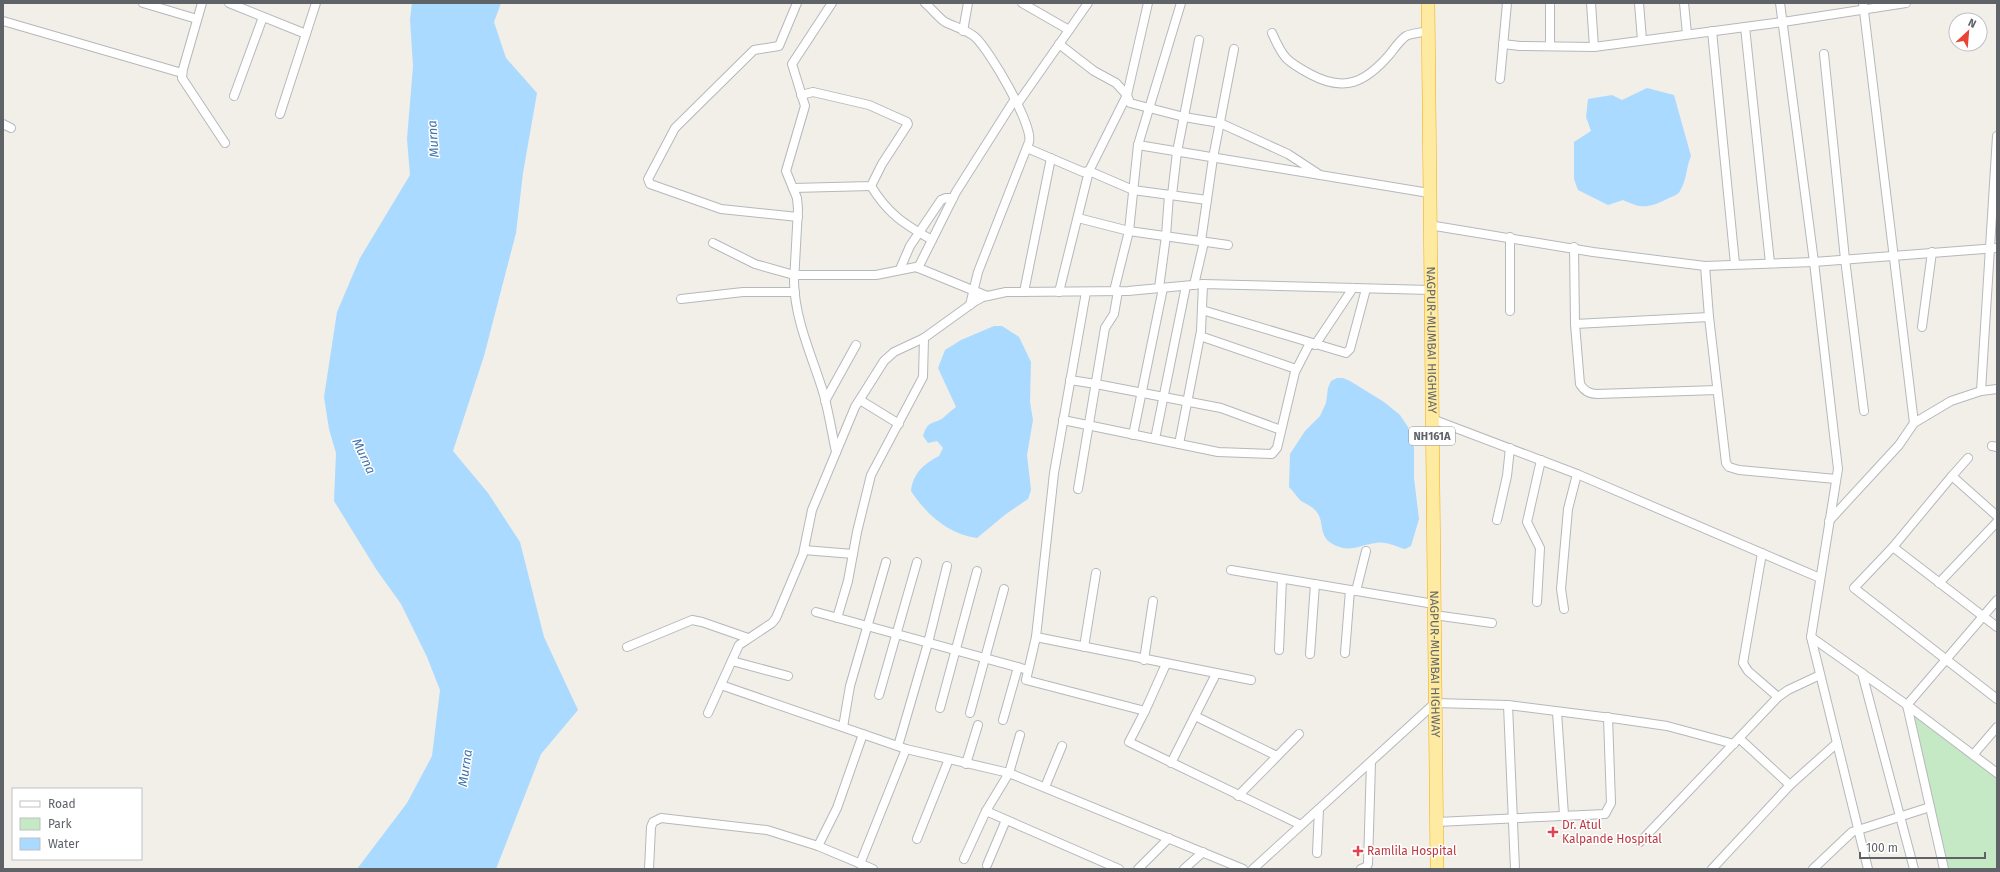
<svg xmlns="http://www.w3.org/2000/svg" width="2000" height="872" viewBox="0 0 2000 872" font-family="'Fira Sans',sans-serif">
  <style>
    .green { fill: #c5e8c5 }
    .water { fill: #aadaff }
    .lines { fill: none; stroke-linecap: round; stroke-linejoin: round }
    .minor-casing { stroke: #b5b8bc; stroke-width: 10 }
    .trunk-casing { stroke: #f9ab00; stroke-width: 14 }
    .minor { stroke: #fff; stroke-width: 8 }
    .trunk { stroke: #feeaa1; stroke-width: 13 }
    .health-dot { fill: #e0444e; stroke: #fff; stroke-width: 1.5 }
    .labels { text-anchor: middle; dominant-baseline: central; stroke-width: 3; stroke-linejoin: round; paint-order: stroke }
    .shield { fill: #fff; stroke: #8f9295; stroke-width: 1 }
    .shield-label { font-size: 11px; font-weight: bold; fill: #5f6368 }
    .street-label { font-size: 12px; fill: #5f6368; stroke: #fff }
    .health-label { font-size: 12px; fill: #be3a42; stroke: #fff; text-anchor: start }
    .water-label { font-size: 13px; font-style: italic; fill: #4174aa; stroke: #fff }
  </style>
  <rect width="100%" height="100%" fill="#f1efe8"/>
  <polygon class="green" points="1913,712 1997,777 1996,869 1947,869"/>
  <g class="water">
    <polygon points="412,3 501,3 494,22 506,58 537,93 523,173 516,233 484,356 453,451 488,493 520,542 544,637 578,710 541,754 496,869 357,869 407,803 432,756 440,690 427,657 401,604 376,569 334,501 336,453 329,429 324,397 337,312 360,258 410,175 407,139 413,66 410,19"/>
    <path d="M1647,88L1674,95L1691,156C1686,167 1687,180 1680,191C1678,195 1671,197 1667,199C1648,208 1642,209 1623,200L1608,205L1578,190L1574,179V142L1591,131L1586,117L1588,99L1612,95L1622,100Z"/>
    <path d="M994,326H1002L1019,337L1031,362L1030,402L1033,420L1027,455L1031,490L1028,499L1006,514L977,538C948,534 927,515 911,491C913,473 924,464 939,456L943,448L937,441L928,443L923,436C928,420 932,425 943,418C947,414 951,411 956,407L938,368L945,350L961,340Z"/>
    <path d="M1337,378H1343L1350,381L1384,402L1400,415L1408,427L1414,448V478L1419,519L1411,546L1405,549C1396,547 1386,541 1376,543C1365,544 1354,550 1343,548C1314,540 1327,524 1316,511C1312,506 1306,504 1301,501C1297,497 1293,491 1289,487L1290,454L1305,431L1320,416L1326,403L1328,388L1331,381Z"/>
  </g>
  <g class="lines">
    <defs>
      <g id="minor">
        <polyline points="143,3 197,19"/>
        <polyline points="202,3 183,69 182,78 225,143"/>
        <polyline points="229,3 306,34"/>
        <polyline points="797,3 779,46 754,50 675,128 648,179 650,184 721,209 798,217"/>
        <path d="M832,3L792,64L805,106L786,171L797,198L798,209L794,282C795,322 813,358 824,395C829,414 832,433 836,452"/>
        <path d="M925,3C932,9 938,17 945,22C955,27 967,30 975,37C989,49 1034,126 1029,142L978,272L970,305"/>
        <polyline points="1022,3 1069,30"/>
        <polyline points="1148,3 1127,95 1130,103 1184,117 1220,123 1288,154 1320,175"/>
        <polyline points="1550,3 1550,46"/>
        <polyline points="1591,3 1594,47"/>
        <polyline points="1639,3 1642,40"/>
        <polyline points="1684,3 1687,34"/>
        <polyline points="1780,3 1814,262 1838,469 1811,637 1868,869"/>
        <polyline points="1863,3 1914,423"/>
        <polyline points="3,21 182,73"/>
        <polyline points="1745,27 1770,263"/>
        <polyline points="963,31 968,3"/>
        <polyline points="1712,31 1735,264"/>
        <path d="M1272,33C1283,58 1286,61 1310,74C1345,93 1366,82 1390,54C1394,49 1400,40 1406,36C1412,33 1421,33 1427,31"/>
        <polyline points="1503,44 1520,46 1594,47 1783,22 1906,3"/>
        <polyline points="1824,54 1845,259 1864,411"/>
        <polyline points="1500,79 1507,3"/>
        <polyline points="234,96 263,17"/>
        <polyline points="1018,103 1088,3"/>
        <polyline points="280,114 316,3"/>
        <polyline points="3,124 11,128"/>
        <polyline points="1138,145 1429,193"/>
        <polyline points="1027,148 1083,172 1089,171 1127,95 1116,83 1094,71 1059,44"/>
        <path d="M871,186C888,214 904,224 932,240"/>
        <polyline points="793,188 871,186 882,164 908,124 907,122 869,105 813,92 801,95"/>
        <polyline points="1172,195 1177,152 1199,40"/>
        <polyline points="1078,218 1129,231 1228,245"/>
        <polyline points="1429,225 1593,252 1705,266 1814,262 1997,248"/>
        <polyline points="1201,241 1213,158 1234,49"/>
        <polyline points="713,243 755,264 794,275 876,275 916,267 987,296"/>
        <path d="M1574,247L1575,324L1580,384C1584,391 1589,394 1597,394L1717,390"/>
        <polyline points="1705,266 1709,317 1726,463 1729,467 1739,470 1836,479"/>
        <polyline points="918,268 956,192 1015,99"/>
        <polyline points="900,269 910,246 941,200 946,198 953,198"/>
        <polyline points="1194,285 1204,242"/>
        <polyline points="1159,288 1166,236 1169,195"/>
        <polyline points="1114,291 1129,231 1138,145 1181,3"/>
        <polyline points="1024,292 1051,158"/>
        <polyline points="1059,292 1089,171 1133,190 1207,200"/>
        <polyline points="1086,292 1054,473 1036,637 1026,680 1145,711 1129,742 1301,825"/>
        <polyline points="681,299 743,292 795,292"/>
        <polyline points="1202,310 1346,353 1350,349 1366,289"/>
        <polyline points="1510,311 1510,237"/>
        <polyline points="1575,324 1709,317"/>
        <polyline points="1922,327 1932,252"/>
        <polyline points="1200,336 1296,369"/>
        <polyline points="1315,345 1353,288"/>
        <polyline points="1070,380 1096,384 1221,408 1281,430"/>
        <polyline points="1981,391 1997,136"/>
        <polyline points="860,400 899,424"/>
        <polyline points="825,401 856,345"/>
        <polyline points="1432,419 1577,474 1820,578"/>
        <polyline points="1063,420 1218,452 1272,454 1277,448 1295,372 1310,343"/>
        <polyline points="1133,435 1163,288"/>
        <polyline points="1155,439 1186,286"/>
        <polyline points="1179,444 1201,331 1203,284"/>
        <polyline points="1992,446 1997,447"/>
        <polyline points="1952,476 1968,458"/>
        <polyline points="1078,489 1105,328 1114,314 1118,291"/>
        <polyline points="1997,516 1952,476 1893,547 1854,588 1997,699"/>
        <polyline points="1497,520 1507,476 1510,448"/>
        <polyline points="1829,521 1899,445 1914,423 1951,401 1981,391 1997,389"/>
        <polyline points="1893,547 1997,627"/>
        <polyline points="804,550 853,554"/>
        <polyline points="1762,553 1743,663 1748,671 1778,697"/>
        <polyline points="1231,570 1434,604"/>
        <polyline points="1939,583 1997,522"/>
        <polyline points="1356,591 1366,551"/>
        <polyline points="1537,602 1540,548 1527,522 1541,460"/>
        <polyline points="1564,609 1561,589 1568,509 1577,474"/>
        <polyline points="816,612 1028,670"/>
        <polyline points="1434,615 1492,623"/>
        <polyline points="837,618 848,581 857,532 871,475 923,377 924,338"/>
        <polyline points="1036,637 1251,680"/>
        <polyline points="1811,637 1907,705 1997,773"/>
        <polyline points="627,647 692,620 702,622 748,638"/>
        <polyline points="1084,647 1096,573"/>
        <polyline points="1279,650 1282,579"/>
        <polyline points="1345,653 1350,590"/>
        <polyline points="1310,654 1315,584"/>
        <polyline points="1144,660 1153,601"/>
        <polyline points="732,661 788,676"/>
        <polyline points="1862,673 1914,869"/>
        <polyline points="721,685 906,749 1009,773 1020,735"/>
        <polyline points="879,695 917,562"/>
        <polyline points="1508,705 1515,869"/>
        <polyline points="940,708 977,571"/>
        <polyline points="1145,711 1166,664"/>
        <polyline points="1557,712 1564,815"/>
        <polyline points="708,713 739,645 772,623 776,618 803,554 812,510 855,407 884,361 894,352 924,338 974,302 983,297 1006,292 1128,291 1203,284 1430,290"/>
        <polyline points="970,713 1004,589"/>
        <polyline points="1195,716 1277,756"/>
        <polyline points="1003,720 1018,667"/>
        <polyline points="843,727 850,686 886,562"/>
        <polyline points="1740,739 1790,785"/>
        <polyline points="898,746 928,643 947,566"/>
        <polyline points="1973,755 1997,727"/>
        <polyline points="1171,763 1216,674"/>
        <polyline points="966,764 978,725"/>
        <polyline points="1045,787 1062,746"/>
        <polyline points="1238,796 1299,734"/>
        <polyline points="986,811 1119,869"/>
        <polyline points="1437,822 1605,814 1611,803 1608,717"/>
        <polyline points="917,839 949,759"/>
        <polyline points="1640,842 1778,697 1788,690 1820,675"/>
        <polyline points="818,846 837,808 863,734"/>
        <polyline points="1317,853 1319,809"/>
        <polyline points="964,859 986,811 1009,773 1243,869"/>
        <polyline points="860,864 906,749"/>
        <polyline points="987,865 1006,820"/>
        <polyline points="649,869 651,827 653,822 661,818 767,830 818,846 873,869"/>
        <polyline points="1138,869 1169,838"/>
        <polyline points="1184,869 1203,852"/>
        <polyline points="1253,869 1435,703 1508,705 1619,719 1667,726 1734,744"/>
        <polyline points="1361,869 1366,867 1368,864 1371,762"/>
        <polyline points="1712,869 1790,785 1837,743"/>
        <polyline points="1813,869 1852,832 1930,807"/>
        <polyline points="1944,869 1907,705 1997,600"/>
      </g>
      <g id="trunk">
        <path id="s1" d="M1428,3L1437,869"/>
      </g>
    </defs>
    <use href="#minor" class="minor-casing"/>
    <use href="#trunk" class="trunk-casing"/>
    <use href="#minor" class="minor"/>
    <use href="#trunk" class="trunk"/>
  </g>
  <g class="health-dot">
    <path d="M1551 826h4v4h4v4h-4v4h-4v-4h-4v-4h4z"/>
    <path d="M1356 845h4v4h4v4h-4v4h-4v-4h-4v-4h4z"/>
  </g>
  <g class="labels">
    <rect class="shield" x="1409" y="427" width="46" height="18" rx="3"/>
    <g class="shield-label">
      <text x="1432" y="436">NH161A</text>
    </g>
    <g class="street-label">
      <text stroke="none"><textPath href="#s1" startOffset="337">NAGPUR-MUMBAI HIGHWAY</textPath></text>
      <text stroke="none"><textPath href="#s1" startOffset="661">NAGPUR-MUMBAI HIGHWAY</textPath></text>
    </g>
    <g class="health-label">
      <text x="1562" y="825">Dr. Atul<tspan x="1562" dy="14">Kalpande Hospital</tspan></text>
      <text x="1367" y="851">Ramlila Hospital</text>
    </g>
    <g class="water-label">
      <text transform="translate(433 139) rotate(-94)">Murna</text>
      <text transform="translate(364 456) rotate(65)">Murna</text>
      <text transform="translate(465 768) rotate(-82)">Murna</text>
    </g>
  </g>
  <rect width="2000" height="872" fill="none" stroke="#5f6368" stroke-width="8"/>
  <rect x="12" y="788" width="130" height="72" fill="#ffffff" stroke="#bfc1c3"/>
  <rect x="20" y="801" width="20" height="6" fill="#ffffff" stroke="#bfc1c3"/>
  <text x="48" y="808" font-size="12" fill="#5f6368">Road</text>
  <rect x="20" y="818" width="20" height="12" fill="#c5e8c5" stroke="#bfc1c3"/>
  <text x="48" y="828" font-size="12" fill="#5f6368">Park</text>
  <rect x="20" y="838" width="20" height="12" fill="#aadaff" stroke="#bfc1c3"/>
  <text x="48" y="848" font-size="12" fill="#5f6368">Water</text>
  <g transform="translate(1968 32) rotate(26)"><circle r="19" fill="#ffffff" stroke="#bfc1c3"/>
  <path d="M0-3L7 15L0 10L-7 15Z" fill="#ea4335"/>
  <text y="-6" font-size="11" font-weight="bold" text-anchor="middle" fill="#5f6368">N</text>
  </g>
  <path d="M1860 852v6h125v-6" fill="none" stroke="#5f6368" stroke-width="2"/>
  <text x="1866" y="852" font-size="12" fill="#5f6368" stroke="#ffffff" stroke-width="3" paint-order="stroke">100 m</text>
</svg>
